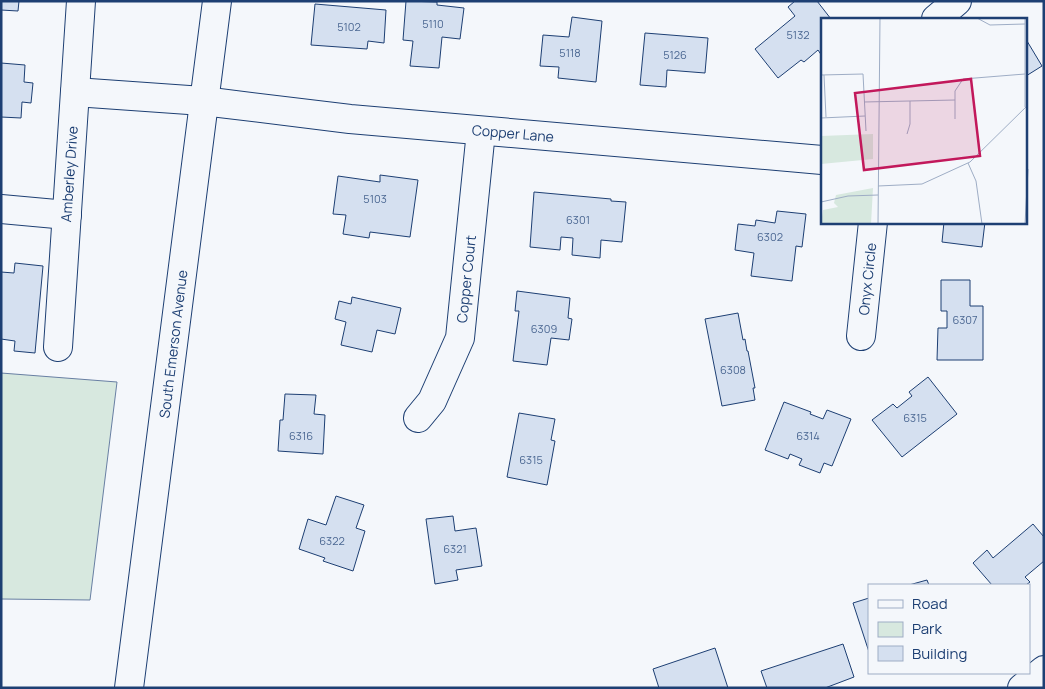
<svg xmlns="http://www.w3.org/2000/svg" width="1045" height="689" viewBox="0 0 1045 689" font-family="Manrope,sans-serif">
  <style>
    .green { fill: #d7e8df; stroke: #687fa3 }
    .building { fill: #d5e0f0; stroke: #1d3f73 }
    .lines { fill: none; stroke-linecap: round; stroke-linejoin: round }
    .minor-casing { stroke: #1d3f73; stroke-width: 30 }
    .major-casing { stroke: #1d3f73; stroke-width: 30 }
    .minor { stroke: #f4f7fb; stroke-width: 28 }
    .major { stroke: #f4f7fb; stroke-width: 28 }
    .labels { text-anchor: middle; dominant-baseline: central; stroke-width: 4; stroke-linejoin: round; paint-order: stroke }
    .number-label { font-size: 11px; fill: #4b6792 }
    .street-label { font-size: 14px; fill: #1d3f73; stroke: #f4f7fb }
    .inset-road { fill: none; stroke: #9eadc5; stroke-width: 1 }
    .view { fill: #c2185b; fill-opacity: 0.15; stroke: #c2185b; stroke-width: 2.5 }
    .inset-edge { fill: none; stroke: #1d3f73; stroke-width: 2.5 }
  </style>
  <rect width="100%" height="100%" fill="#f4f7fb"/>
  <polygon class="green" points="1,373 117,382 90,600 1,599"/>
  <g class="building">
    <polygon points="1,1 19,1 18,11 1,10"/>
    <polygon points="406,1 437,2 437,5 464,8 460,39 442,37 439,68 410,66 413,41 403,40"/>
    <polygon points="795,1 817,1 831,19 822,19 822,56 818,50 804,62 801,60 778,78 755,49 795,16 788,7"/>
    <polygon points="315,4 386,10 384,43 368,41 367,49 311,45"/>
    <polygon points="572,17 602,21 596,82 558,78 559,67 540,66 543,35 569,37"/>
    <polygon points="645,33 708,38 705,73 667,70 666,87 640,85"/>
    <polygon points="1027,41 1042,66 1026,76 1026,42"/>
    <polygon points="1,63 25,65 24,82 33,83 31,103 22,102 21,118 1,117"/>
    <polygon points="380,175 418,180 410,237 370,232 369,238 343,234 346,215 333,214 338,176 380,182"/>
    <polygon points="534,192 611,199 611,201 626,202 622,242 601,240 600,258 572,255 573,238 561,237 560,250 530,247"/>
    <polygon points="777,211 806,214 802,247 796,246 792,281 751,276 754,253 735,250 738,224 755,226 756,220 775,223"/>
    <polygon points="944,222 985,222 982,247 942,242"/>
    <polygon points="15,263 43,266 35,353 14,351 15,341 1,339 1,272 14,273"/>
    <polygon points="941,280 970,280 970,306 983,306 983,360 937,360 938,328 947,328 947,311 941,311"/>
    <polygon points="517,291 570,298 568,318 572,319 569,340 551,338 547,365 513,361 519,311 515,311"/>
    <polygon points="352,297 401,308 395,334 377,330 372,352 341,345 346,322 335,319 339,301 351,304"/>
    <polygon points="738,313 743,340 745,339 747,351 748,351 755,388 753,388 755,400 722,406 705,319"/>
    <polygon points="928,377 957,414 902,457 872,420 893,404 897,408 912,396 909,392"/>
    <polygon points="285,394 316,395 314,414 325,415 323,454 278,451 280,420 283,420"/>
    <polygon points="784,402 811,412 810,414 823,419 827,410 851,419 832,466 824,463 820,473 799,465 802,459 790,454 788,459 765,450"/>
    <polygon points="519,413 555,419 551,440 555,441 547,485 507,477"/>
    <polygon points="336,496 364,505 356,528 365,531 353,571 323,561 325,558 299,549 308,519 326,525"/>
    <polygon points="453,516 455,531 476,528 482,566 456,570 458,580 435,584 426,519"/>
    <polygon points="1033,524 1044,537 1044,561 1025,577 1030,582 1026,585 992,585 973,563 987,550 993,558"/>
    <polygon points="927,580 929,585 909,585"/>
    <polygon points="869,598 869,652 853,603"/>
    <polygon points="843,644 854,677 825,688 767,688 761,671"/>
    <polygon points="715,648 728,688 659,688 653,669"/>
  </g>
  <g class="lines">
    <defs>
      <g id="minor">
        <polyline points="936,19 957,1"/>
        <polyline points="75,92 203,101 350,119 822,160"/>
        <polyline points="1,209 67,215"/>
        <polyline points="861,336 873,222"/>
        <polyline points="58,347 81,1"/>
        <polyline points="418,418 432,401 460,338 481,131"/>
        <polyline points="1022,688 1044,670"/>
      </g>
      <polyline id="major" points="129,688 217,1"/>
    </defs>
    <use href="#minor" class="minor-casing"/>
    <use href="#major" class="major-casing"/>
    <use href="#minor" class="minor"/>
    <use href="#major" class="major"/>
  </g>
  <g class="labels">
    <g class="number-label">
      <text x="433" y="23">5110</text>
      <text x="349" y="26">5102</text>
      <text x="798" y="34">5132</text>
      <text x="570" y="52">5118</text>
      <text x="675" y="54">5126</text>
      <text x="375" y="198">5103</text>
      <text x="578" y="219">6301</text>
      <text x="770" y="236">6302</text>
      <text x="965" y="319">6307</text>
      <text x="544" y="328">6309</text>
      <text x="733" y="369">6308</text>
      <text x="915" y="417">6315</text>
      <text x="301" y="435">6316</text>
      <text x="808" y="435">6314</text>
      <text x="531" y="459">6315</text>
      <text x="332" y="540">6322</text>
      <text x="455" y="548">6321</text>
    </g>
    <g class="street-label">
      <text transform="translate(513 133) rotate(5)">Copper Lane</text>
      <text transform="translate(69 174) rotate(-86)">Amberley Drive</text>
      <text transform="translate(466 279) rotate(-84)">Copper Court</text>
      <text transform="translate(867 279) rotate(-84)">Onyx Circle</text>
      <text transform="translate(173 344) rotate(-83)">South Emerson Avenue</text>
    </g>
  </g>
  <g transform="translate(821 18)">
    <rect width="206" height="206" fill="#f4f7fb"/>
    <path d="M52,116V141L0,146V118ZM52,170L50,206H0L2,192L17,189L13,185L15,177Z" fill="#d7e8df"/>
    <path class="inset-road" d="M156,0L169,7L204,6M0,57L42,56L45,113M3,57L5,99M43,84L134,82M204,89V0M0,100L44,98M134,101V73L142,61L204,56M86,116L89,106V83M147,145L155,163L161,206M57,168L101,166L149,144L207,87M0,184L27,178L57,177M57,206L59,0M204,206L207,151"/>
    <path class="view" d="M150,61L159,138L43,152L34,75Z"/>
    <rect width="206" height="206" class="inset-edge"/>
  </g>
  <rect width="1045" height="689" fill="none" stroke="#1d3f73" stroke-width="5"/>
  <rect x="868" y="584" width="162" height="90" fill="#f4f7fb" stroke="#9eadc5"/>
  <rect x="878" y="600" width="25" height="8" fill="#f4f7fb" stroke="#9eadc5"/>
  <text x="912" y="609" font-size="15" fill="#1d3f73">Road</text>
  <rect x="878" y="622" width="25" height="15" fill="#d7e8df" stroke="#9eadc5"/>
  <text x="912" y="634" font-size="15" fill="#1d3f73">Park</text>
  <rect x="878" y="646" width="25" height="15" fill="#d5e0f0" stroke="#9eadc5"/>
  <text x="912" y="659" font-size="15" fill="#1d3f73">Building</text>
</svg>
